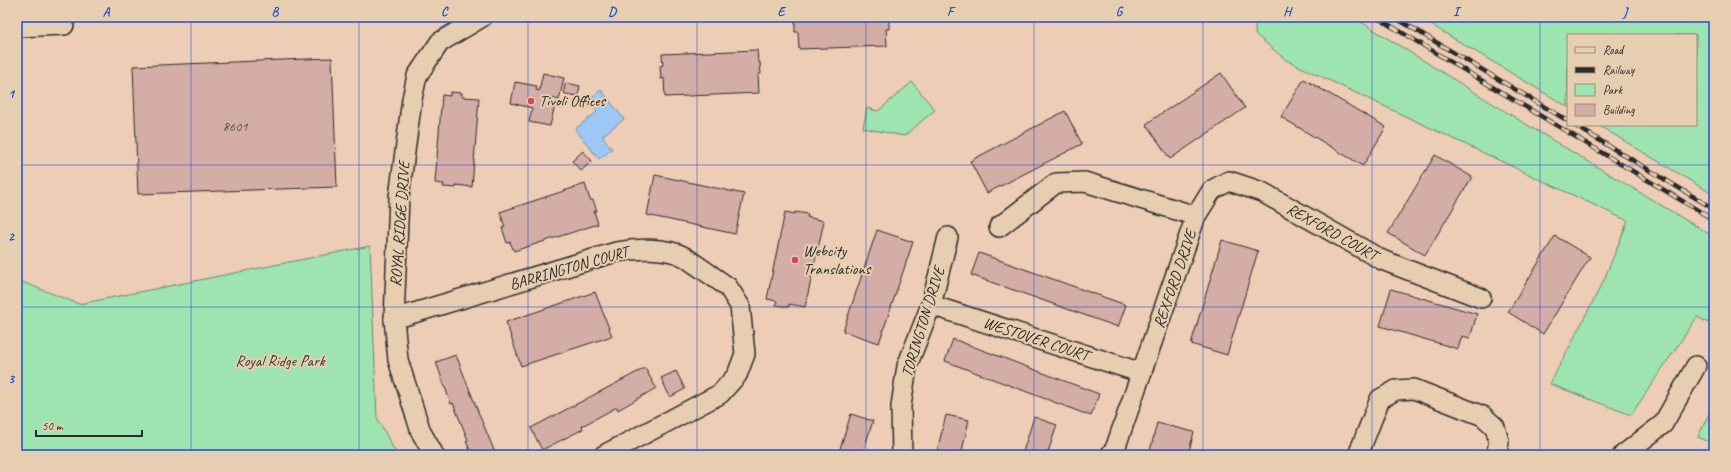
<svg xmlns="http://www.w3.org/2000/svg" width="1731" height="472" viewBox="0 0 1731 472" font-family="Caveat,sans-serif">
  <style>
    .green { fill: #9ee4b0; stroke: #64886e }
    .water { fill: #9cc8f6; stroke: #6f89a5 }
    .building { fill: #d5ada7; stroke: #2b2b2b }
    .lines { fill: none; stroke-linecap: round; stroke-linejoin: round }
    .minor-casing { stroke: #2b2b2b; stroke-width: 22 }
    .minor { stroke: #e8ceb0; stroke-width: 19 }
    .rail-casing { stroke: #2b2b2b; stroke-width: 4.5 }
    .rail { stroke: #e8ceb0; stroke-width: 3; stroke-dasharray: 9; stroke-linecap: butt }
    .grid { fill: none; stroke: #1d4ed8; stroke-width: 1; stroke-opacity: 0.55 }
    .poi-dot { fill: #d1495b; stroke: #e8ceb0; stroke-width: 1.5 }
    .labels { text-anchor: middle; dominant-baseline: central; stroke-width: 4; stroke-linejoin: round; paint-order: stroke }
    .number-label { font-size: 14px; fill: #564c4a }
    .poi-label { font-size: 16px; fill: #2b2b2b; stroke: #e8ceb0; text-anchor: start }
    .street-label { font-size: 16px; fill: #2b2b2b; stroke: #e8ceb0 }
    .park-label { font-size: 16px; fill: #363e38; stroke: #e8ceb0 }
    .neatline { fill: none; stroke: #1d4ed8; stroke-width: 1.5 }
    .grid-label { font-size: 13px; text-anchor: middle; font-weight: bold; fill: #1d4ed8 }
  </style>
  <rect width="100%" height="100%" fill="#edcdb5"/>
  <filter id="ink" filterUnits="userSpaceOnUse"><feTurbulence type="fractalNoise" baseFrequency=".025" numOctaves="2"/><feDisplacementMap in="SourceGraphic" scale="8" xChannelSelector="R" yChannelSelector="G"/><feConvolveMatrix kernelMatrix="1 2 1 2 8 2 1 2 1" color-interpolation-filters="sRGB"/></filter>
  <g filter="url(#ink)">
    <g class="green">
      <polygon points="1255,17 1353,17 1524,123 1714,237 1714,326 1697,317 1631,415 1550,384 1603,282 1628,221 1286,60 1255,34"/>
      <polygon points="1418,17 1714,17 1714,195 1598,125 1696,125 1696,35 1568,35 1568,107"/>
      <polygon points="912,82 935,110 904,136 863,128 867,108 878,111"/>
      <polygon points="370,246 377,418 397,455 17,455 17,280 79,304"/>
      <polygon points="1714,403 1714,444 1698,437"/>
    </g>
    <polygon class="water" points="601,90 624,119 602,136 612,149 599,159 575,129 597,112 588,100"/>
    <g class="building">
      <polygon points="797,17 889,17 889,29 886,29 887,46 799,49 798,32 795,32 795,20 797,20"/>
      <polygon points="757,50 758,62 760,62 761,74 758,74 759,93 665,97 664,78 661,79 660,66 663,65 662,54"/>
      <polygon points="332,58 337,187 138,194 133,66"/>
      <polygon points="543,73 564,78 559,100 552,98 550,104 555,105 550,126 529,122 532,108 511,103 515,82 537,86 536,90 539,91"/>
      <polygon points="1221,73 1245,108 1170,159 1146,124"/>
      <polygon points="1304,79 1386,127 1363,166 1281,117"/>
      <polygon points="567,83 580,86 578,96 565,94 564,91 565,84"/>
      <polygon points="450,92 462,93 462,97 479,98 472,187 456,185 456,188 443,187 444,184 435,183 442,95 450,96"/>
      <polygon points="1065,111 1082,144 987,193 970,161"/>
      <polygon points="583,151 592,161 581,171 572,161"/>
      <polygon points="1435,155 1472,177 1425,255 1388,233"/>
      <polygon points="655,175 744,194 735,234 647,215"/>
      <polygon points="585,184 590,200 593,200 597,211 594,211 598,224 514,251 510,242 507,243 502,228 505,227 500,212"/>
      <polygon points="785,212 795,214 795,212 808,214 807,217 824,221 805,307 789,304 789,307 776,305 777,301 767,299"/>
      <polygon points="877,230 913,242 879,343 843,331"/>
      <polygon points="1555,236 1590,257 1543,334 1508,312"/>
      <polygon points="1222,240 1258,251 1227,355 1191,344"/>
      <polygon points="979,253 1126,305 1118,327 971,275"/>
      <polygon points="1391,289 1477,314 1470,338 1462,336 1458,349 1380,326"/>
      <polygon points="595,292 612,336 521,366 506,322"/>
      <polygon points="953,339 1099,394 1091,416 945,361"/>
      <polygon points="456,355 479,414 496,455 472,455 466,441 468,440 453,403 451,404 436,362"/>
      <polygon points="645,368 656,388 618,410 617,407 582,426 583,429 542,450 531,428"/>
      <polygon points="676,371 685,389 670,397 661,378"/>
      <polygon points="851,414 873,421 862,455 838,455"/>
      <polygon points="946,415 969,420 961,455 936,455"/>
      <polygon points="1034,417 1057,425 1047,455 1022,455"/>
      <polygon points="1157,423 1194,432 1188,455 1149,455"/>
    </g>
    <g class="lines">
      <defs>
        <g id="minor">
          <polyline points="17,27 64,25"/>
          <polyline points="999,227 1056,183 1085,182 1196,216"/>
          <polyline points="931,305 1142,373"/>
          <path d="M394,319L616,252C636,248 667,247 685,257L728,287L740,306L745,354L737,375L720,394L604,455"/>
          <polyline points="434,455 421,432 398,360 394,319 399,197 412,99 417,76 440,42 482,17"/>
          <polyline points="902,455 901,406 907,366 931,305 948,237"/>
          <polyline points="1110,455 1115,449 1196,216 1212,190 1229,181 1262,192 1382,260 1481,298"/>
          <polyline points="1358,455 1380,399 1396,390 1414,389 1483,416 1495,427 1499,442 1496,455"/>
          <polyline points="1623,455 1663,424 1696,366"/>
        </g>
      </defs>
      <use href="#minor" class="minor-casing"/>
      <use href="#minor" class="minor"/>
      <defs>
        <g id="rail">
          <polyline points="1376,17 1714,220"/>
          <polyline points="1394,17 1568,121"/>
          <polyline points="1574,125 1714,209"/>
        </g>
      </defs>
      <use href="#rail" class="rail-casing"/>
      <use href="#rail" class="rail"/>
    </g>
  </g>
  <path class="grid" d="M191,17V455M359,17V455M528,17V455M697,17V455M866,17V455M1034,17V455M1203,17V455M1372,17V455M1540,17V455M17,165H1714M17,307H1714"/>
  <g class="poi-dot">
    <circle cx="531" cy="101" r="4"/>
    <circle cx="795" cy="260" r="4"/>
  </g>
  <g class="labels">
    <g class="number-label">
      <text x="235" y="126">8601</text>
    </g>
    <g class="poi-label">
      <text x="539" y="101">Tivoli Offices</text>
      <text x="803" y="251">Webcity<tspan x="803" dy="18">Translations</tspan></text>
    </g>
    <g class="street-label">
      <text transform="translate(400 224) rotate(-86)">ROYAL RIDGE DRIVE</text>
      <text transform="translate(1332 232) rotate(29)">REXFORD COURT</text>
      <text transform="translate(569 268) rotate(-16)">BARRINGTON COURT</text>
      <text transform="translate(1175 279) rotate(-71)">REXFORD DRIVE</text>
      <text transform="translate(923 322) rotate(-73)">TORINGTON DRIVE</text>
      <text transform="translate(1036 339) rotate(18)">WESTOVER COURT</text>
    </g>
    <g class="park-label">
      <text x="280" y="361">Royal Ridge Park</text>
    </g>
  </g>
  <rect width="1731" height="472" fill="none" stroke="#e8ceb0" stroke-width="44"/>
  <rect x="1567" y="34" width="130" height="92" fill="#e8ceb0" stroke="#9c8d7b"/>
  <rect x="1575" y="47" width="20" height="6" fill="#e8ceb0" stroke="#9c8d7b"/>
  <text x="1603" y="54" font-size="12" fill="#2b2b2b">Road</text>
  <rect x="1575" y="67" width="20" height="6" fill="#2b2b2b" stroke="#9c8d7b"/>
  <text x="1603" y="74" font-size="12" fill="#2b2b2b">Railway</text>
  <rect x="1575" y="84" width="20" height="12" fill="#9ee4b0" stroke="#9c8d7b"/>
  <text x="1603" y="94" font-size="12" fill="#2b2b2b">Park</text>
  <rect x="1575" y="104" width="20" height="12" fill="#d5ada7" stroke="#9c8d7b"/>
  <text x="1603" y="114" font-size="12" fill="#2b2b2b">Building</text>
  <path d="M36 430v6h106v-6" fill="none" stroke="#2b2b2b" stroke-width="2"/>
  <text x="42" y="430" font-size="12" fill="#2b2b2b" stroke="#e8ceb0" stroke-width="3" paint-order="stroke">50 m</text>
  <rect x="22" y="22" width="1687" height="428" class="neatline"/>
  <g class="grid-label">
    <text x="106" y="16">A</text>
    <text x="275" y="16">B</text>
    <text x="444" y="16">C</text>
    <text x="612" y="16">D</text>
    <text x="781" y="16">E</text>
    <text x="950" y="16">F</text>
    <text x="1119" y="16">G</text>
    <text x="1287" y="16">H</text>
    <text x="1456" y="16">I</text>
    <text x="1625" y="16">J</text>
    <text x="11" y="98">1</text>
    <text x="11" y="241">2</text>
    <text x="11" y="383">3</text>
  </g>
</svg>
